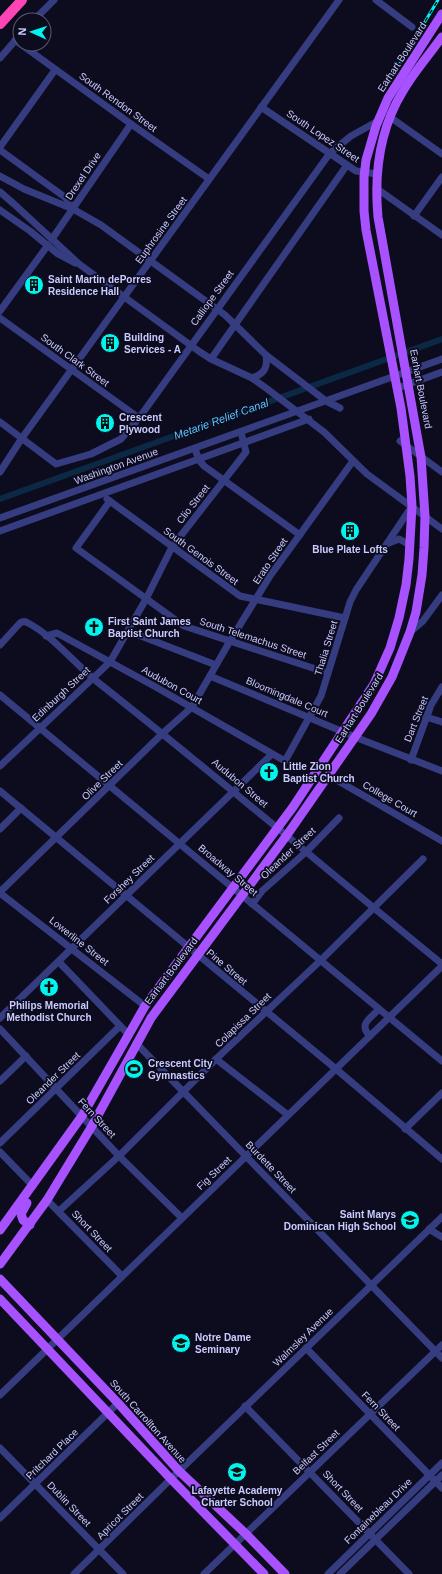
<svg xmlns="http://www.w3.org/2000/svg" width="442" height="1574" viewBox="0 0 442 1574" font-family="Helvetica,sans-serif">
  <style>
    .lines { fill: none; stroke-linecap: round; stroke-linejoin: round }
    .canal { stroke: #0b2945; stroke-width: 6 }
    .minor { stroke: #363c80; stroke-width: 7 }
    .major { stroke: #a851ff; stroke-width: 9 }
    .highway { stroke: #ff45b6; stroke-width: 10 }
    .rail-casing { stroke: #00f5ef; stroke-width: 3 }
    .rail { stroke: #0d0c1f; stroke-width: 1.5; stroke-dasharray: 4.5; stroke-linecap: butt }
    .labels { text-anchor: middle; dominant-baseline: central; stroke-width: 3.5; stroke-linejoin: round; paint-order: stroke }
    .street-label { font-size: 10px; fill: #cacbff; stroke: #0d0c1f }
    .poi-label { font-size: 10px; font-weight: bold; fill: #cacbff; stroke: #0d0c1f; text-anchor: start }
    .water-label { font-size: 11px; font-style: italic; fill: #58c7ff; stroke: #0d0c1f }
  </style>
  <rect width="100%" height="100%" fill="#0d0c1f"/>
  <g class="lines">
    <polyline class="canal" points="0,499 442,339"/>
    <g class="minor">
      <polyline points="376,0 412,27"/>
      <polyline points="34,20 54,0"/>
      <polyline points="15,40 131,124 209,179"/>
      <polyline points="0,58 20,35"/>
      <polyline points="261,107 356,171 377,174"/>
      <polyline points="390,117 442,154"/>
      <polyline points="0,147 55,70"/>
      <polyline points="0,150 66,198 73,209"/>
      <polyline points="0,176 24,189 73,209 101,225 225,315 266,355 326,401 340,408"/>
      <polyline points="376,188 442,235"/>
      <polyline points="0,192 14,204 79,264 200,352 211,359 252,378 266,388 324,432 367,474 442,529"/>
      <polyline points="0,210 30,231 58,254 75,263"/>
      <polyline points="414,216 442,177"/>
      <polyline points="52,239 131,124"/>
      <polyline points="0,311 48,245"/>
      <polyline points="0,318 139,418"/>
      <polyline points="211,359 347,165"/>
      <path d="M252,378C264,374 268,368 266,355"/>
      <polyline points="398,388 442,372"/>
      <polyline points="0,422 56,464 91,454 121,439 139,418 330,153 351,136 378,121"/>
      <polyline points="400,441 442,472"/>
      <polyline points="195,449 199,460 204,466 300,535"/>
      <polyline points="0,472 22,438 339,0"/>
      <polyline points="107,499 240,596 345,618"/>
      <polyline points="110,501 76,548 184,626 328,673"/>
      <polyline points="0,518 442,359"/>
      <polyline points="0,531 309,419"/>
      <polyline points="389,543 399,539 410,545"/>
      <polyline points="128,631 216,665"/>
      <polyline points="410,632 423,621 442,595"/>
      <polyline points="46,636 57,633 154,686 285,761 321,696 350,602 356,590 412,506"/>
      <path d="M0,645L20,623C23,621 25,621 28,623C53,636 73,662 95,680C213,773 326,869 442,964"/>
      <polyline points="210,676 360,739 442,771"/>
      <polyline points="0,695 442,1061"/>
      <polyline points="426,717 442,722"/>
      <polyline points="411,760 431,705 442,687"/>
      <polyline points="0,766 110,662 146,599 172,547 246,452 241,432"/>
      <polyline points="328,775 442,841"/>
      <polyline points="0,791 336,1069 442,1159"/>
      <polyline points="0,829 21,808"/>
      <polyline points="0,892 163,733 192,707 230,641 270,576 353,461"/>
      <polyline points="0,893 145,1006"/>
      <polyline points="252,904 262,891 307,851 339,818"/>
      <polyline points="59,962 128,1034"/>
      <polyline points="0,1018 272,754"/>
      <polyline points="0,1029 119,1156 182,1218"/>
      <path d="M370,1036C358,1024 370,1019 379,1009"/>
      <polyline points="136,1043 442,1358"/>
      <polyline points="216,1059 288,1115"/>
      <polyline points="0,1081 26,1056"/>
      <polyline points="405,1129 442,1093"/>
      <polyline points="0,1143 120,1026"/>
      <polyline points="0,1152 33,1186"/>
      <polyline points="47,1200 122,1276"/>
      <polyline points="59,1211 119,1156 216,1059 320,961 423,859"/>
      <polyline points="429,1229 442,1237"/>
      <polyline points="306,1348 442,1488"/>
      <polyline points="0,1395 442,966"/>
      <polyline points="245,1406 409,1574"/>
      <polyline points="0,1448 123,1574"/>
      <polyline points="0,1518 118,1403"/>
      <polyline points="74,1574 179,1471 442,1217"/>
      <polyline points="204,1574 442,1345"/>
      <polyline points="328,1574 442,1463"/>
      <polyline points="340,1574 442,1475"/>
    </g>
    <g class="major">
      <polyline points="27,1203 21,1214 23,1220 30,1225"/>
      <polyline points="0,1230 82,1116 145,1006 293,807 374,684 390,648 399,618 406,585 409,559 412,506 410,476 401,408 366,230 364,211 364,177 366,160 376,126 388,98 442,14"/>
      <path d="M0,1264L47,1200L92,1126L151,1018L287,835L371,714L392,677L410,632L416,612L422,575L424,548L425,516L421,457L378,217C374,173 379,130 403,91C414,72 429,55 442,37"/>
      <polyline points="0,1279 118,1403 179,1471 246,1534 285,1574"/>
      <polyline points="0,1299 171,1479 264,1574"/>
    </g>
    <polyline class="highway" points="0,24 22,0"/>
    <defs>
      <polyline id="rail" points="388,83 438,0"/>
    </defs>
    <use href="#rail" class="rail-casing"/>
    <use href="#rail" class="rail"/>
  </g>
  <defs>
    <symbol id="building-disc" viewBox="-11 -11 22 22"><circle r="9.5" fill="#00f5ef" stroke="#0d0c1f"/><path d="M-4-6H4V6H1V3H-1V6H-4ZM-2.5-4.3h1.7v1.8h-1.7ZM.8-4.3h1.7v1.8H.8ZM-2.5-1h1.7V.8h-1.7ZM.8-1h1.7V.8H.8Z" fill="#111"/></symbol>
    <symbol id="church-disc" viewBox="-11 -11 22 22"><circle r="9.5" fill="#00f5ef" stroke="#0d0c1f"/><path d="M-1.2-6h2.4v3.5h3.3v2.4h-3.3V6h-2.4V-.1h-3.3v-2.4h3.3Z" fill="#111"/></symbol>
    <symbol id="stadium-disc" viewBox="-11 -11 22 22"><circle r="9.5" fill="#00f5ef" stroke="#0d0c1f"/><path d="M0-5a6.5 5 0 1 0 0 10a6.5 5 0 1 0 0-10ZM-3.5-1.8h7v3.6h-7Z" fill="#111"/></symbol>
    <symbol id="school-disc" viewBox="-11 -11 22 22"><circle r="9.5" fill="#00f5ef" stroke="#0d0c1f"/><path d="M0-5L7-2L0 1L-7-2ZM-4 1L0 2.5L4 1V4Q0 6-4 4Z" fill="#111"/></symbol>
  </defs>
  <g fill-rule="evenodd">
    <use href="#building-disc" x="23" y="274" width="22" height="22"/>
    <use href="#building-disc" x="99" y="332" width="22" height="22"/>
    <use href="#building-disc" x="94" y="412" width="22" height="22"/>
    <use href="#building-disc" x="339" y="520" width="22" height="22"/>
    <use href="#church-disc" x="83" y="616" width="22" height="22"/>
    <use href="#church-disc" x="258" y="761" width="22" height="22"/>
    <use href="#church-disc" x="38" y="976" width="22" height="22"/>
    <use href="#stadium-disc" x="123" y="1058" width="22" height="22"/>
    <use href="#school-disc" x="399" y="1209" width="22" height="22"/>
    <use href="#school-disc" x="170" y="1332" width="22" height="22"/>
    <use href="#school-disc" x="226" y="1461" width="22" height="22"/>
  </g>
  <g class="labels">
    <g class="street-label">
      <text transform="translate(402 57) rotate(-57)">Earhart Boulevard</text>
      <text transform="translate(118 102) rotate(36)">South Rendon Street</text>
      <text transform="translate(323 136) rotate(34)">South Lopez Street</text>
      <text transform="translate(83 176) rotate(-56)">Drexel Drive</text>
      <text transform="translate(161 230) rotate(-54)">Euphrosine Street</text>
      <text transform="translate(212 298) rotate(-54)">Calliope Street</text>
      <text transform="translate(75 360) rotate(36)">South Clark Street</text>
      <text transform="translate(421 389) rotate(79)">Earhart Boulevard</text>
      <text transform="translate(116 466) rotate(-20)">Washington Avenue</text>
      <text transform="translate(193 504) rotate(-52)">Clio Street</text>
      <text transform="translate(201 556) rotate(36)">South Genois Street</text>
      <text transform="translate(270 561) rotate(-56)">Erato Street</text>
      <text transform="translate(253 638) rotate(18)">South Telemachus Street</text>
      <text transform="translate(326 648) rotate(-73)">Thalia Street</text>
      <text transform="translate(172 685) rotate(29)">Audubon Court</text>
      <text transform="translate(61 694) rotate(-43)">Edinburgh Street</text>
      <text transform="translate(287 697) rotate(23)">Bloomingdale Court</text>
      <text transform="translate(359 708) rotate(-58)">Earhart Boulevard</text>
      <text transform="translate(416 719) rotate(-68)">Dart Street</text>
      <text transform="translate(102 780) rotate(-44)">Olive Street</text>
      <text transform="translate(240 783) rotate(40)">Audubon Street</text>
      <text transform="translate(390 799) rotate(30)">College Court</text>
      <text transform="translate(288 853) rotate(-43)">Oleander Street</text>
      <text transform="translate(228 870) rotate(40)">Broadway Street</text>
      <text transform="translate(129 879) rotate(-44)">Forshey Street</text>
      <text transform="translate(79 941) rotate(38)">Lowerline Street</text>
      <text transform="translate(227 967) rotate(40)">Pine Street</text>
      <text transform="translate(171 971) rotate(-53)">Earhart Boulevard</text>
      <text transform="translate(243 1020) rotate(-44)">Colapissa Street</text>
      <text transform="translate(53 1078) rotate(-44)">Oleander Street</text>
      <text transform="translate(97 1118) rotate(47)">Fern Street</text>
      <text transform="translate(271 1167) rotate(46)">Burdette Street</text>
      <text transform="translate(214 1173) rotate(-44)">Fig Street</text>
      <text transform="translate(92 1231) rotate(46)">Short Street</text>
      <text transform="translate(303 1337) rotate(-44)">Walmsley Avenue</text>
      <text transform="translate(381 1411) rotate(46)">Fern Street</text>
      <text transform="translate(148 1421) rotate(48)">South Carrollton Avenue</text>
      <text transform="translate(316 1452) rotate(-44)">Belfast Street</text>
      <text transform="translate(52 1454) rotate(-44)">Pritchard Place</text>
      <text transform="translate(343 1491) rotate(46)">Short Street</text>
      <text transform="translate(69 1504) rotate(46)">Dublin Street</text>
      <text transform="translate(378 1511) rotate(-44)">Fontainebleau Drive</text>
      <text transform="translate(120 1516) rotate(-45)">Apricot Street</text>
    </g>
    <g class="poi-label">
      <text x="48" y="279">Saint Martin dePorres<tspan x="48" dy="12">Residence Hall</tspan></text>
      <text x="124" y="337">Building<tspan x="124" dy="12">Services - A</tspan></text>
      <text x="119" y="417">Crescent<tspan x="119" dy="12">Plywood</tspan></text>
      <text x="350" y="549" text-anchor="middle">Blue Plate Lofts</text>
      <text x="108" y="621">First Saint James<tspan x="108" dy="12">Baptist Church</tspan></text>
      <text x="283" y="766">Little Zion<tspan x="283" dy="12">Baptist Church</tspan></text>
      <text x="49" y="1005" text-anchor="middle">Philips Memorial<tspan x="49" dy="12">Methodist Church</tspan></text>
      <text x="148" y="1063">Crescent City<tspan x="148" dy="12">Gymnastics</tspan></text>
      <text x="396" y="1214" text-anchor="end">Saint Marys<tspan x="396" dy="12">Dominican High School</tspan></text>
      <text x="195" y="1337">Notre Dame<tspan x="195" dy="12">Seminary</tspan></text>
      <text x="237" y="1490" text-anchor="middle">Lafayette Academy<tspan x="237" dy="12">Charter School</tspan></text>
    </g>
    <g class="water-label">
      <text transform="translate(221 419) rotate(-20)">Metarie Relief Canal</text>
    </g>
  </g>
  <g transform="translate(32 32) rotate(273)"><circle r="19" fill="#0d0c1f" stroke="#595879"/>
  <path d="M0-3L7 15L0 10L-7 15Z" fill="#00f5ef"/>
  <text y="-6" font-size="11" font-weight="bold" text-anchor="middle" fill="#cacbff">N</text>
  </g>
</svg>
